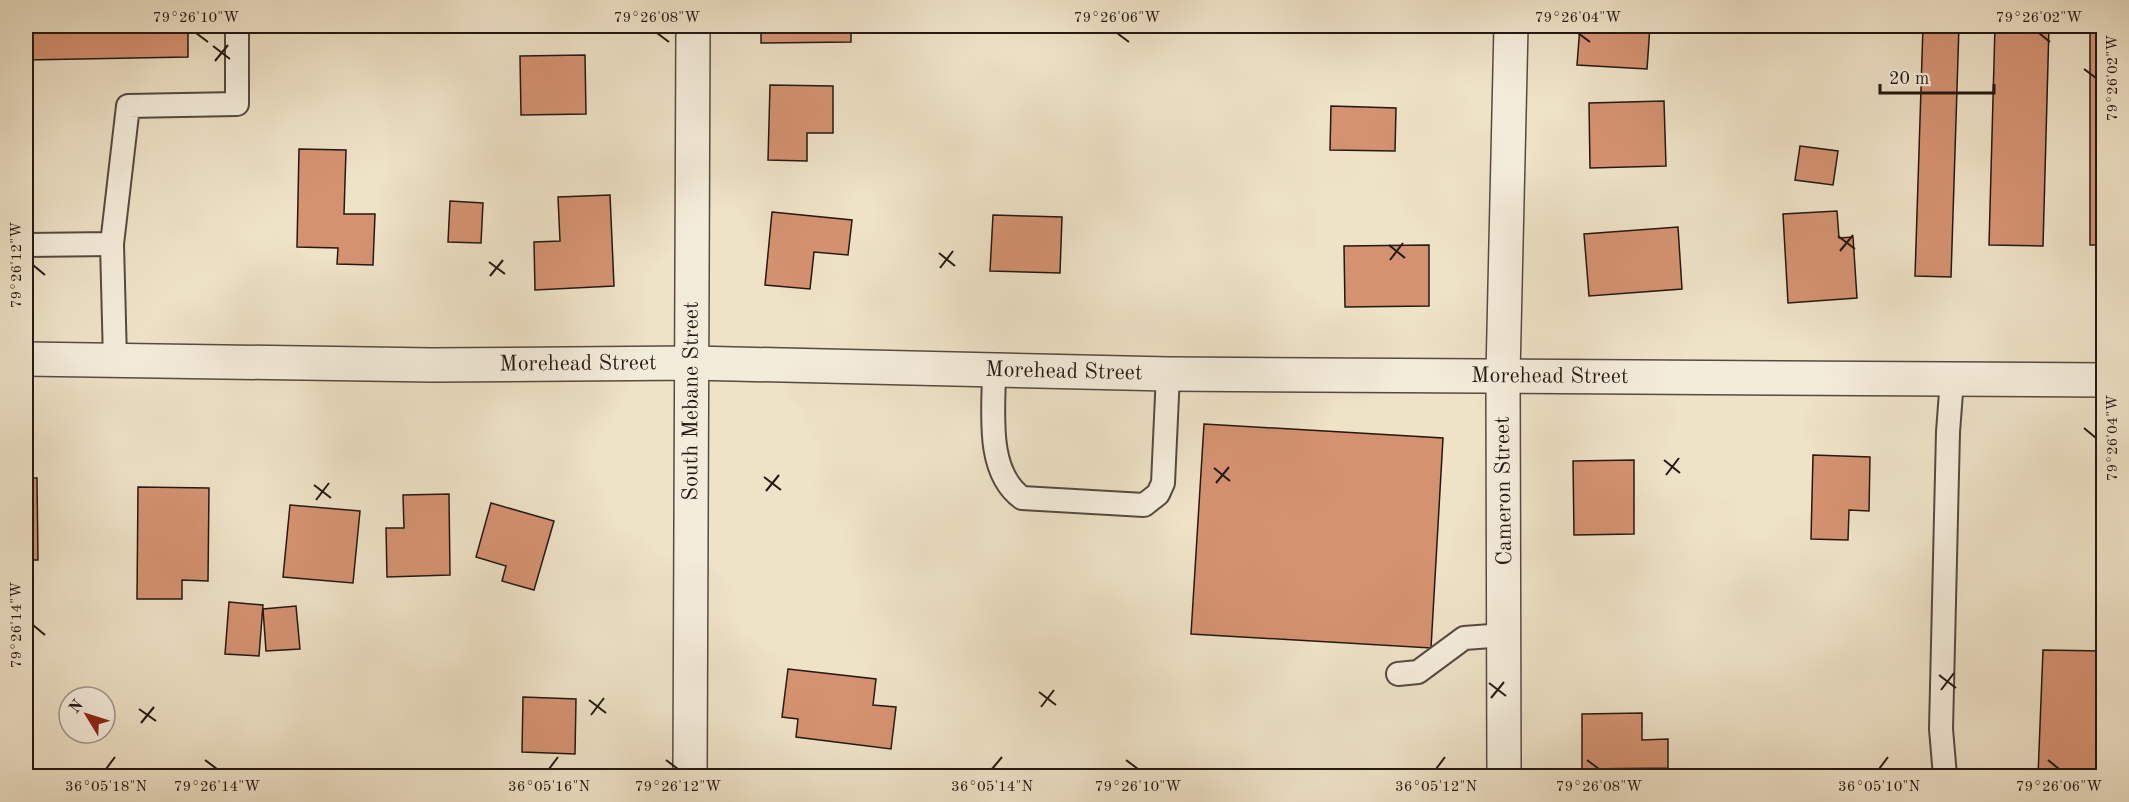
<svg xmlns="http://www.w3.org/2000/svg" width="2129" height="802" viewBox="0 0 2129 802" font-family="'Old Standard TT',serif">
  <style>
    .building { fill: #d59271; stroke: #241814; stroke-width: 1.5 }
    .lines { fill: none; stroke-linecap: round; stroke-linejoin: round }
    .service-casing { stroke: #564a41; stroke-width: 26 }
    .minor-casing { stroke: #564a41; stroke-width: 36 }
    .tertiary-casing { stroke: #564a41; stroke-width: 36 }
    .service { stroke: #f4ecdb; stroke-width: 22 }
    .minor { stroke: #f4ecdb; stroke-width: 33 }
    .tertiary { stroke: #f4ecdb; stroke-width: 33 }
    .ticks { fill: none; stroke: #241814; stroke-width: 2 }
    .labels { text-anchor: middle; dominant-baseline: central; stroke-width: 4.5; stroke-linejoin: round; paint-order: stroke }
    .street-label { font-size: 22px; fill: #241814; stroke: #f4ecdb }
    .neatline { fill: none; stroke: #241814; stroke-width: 2 }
    .ticks-label { font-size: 15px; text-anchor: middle; fill: #241814 }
  </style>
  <rect width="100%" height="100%" fill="#eee2c7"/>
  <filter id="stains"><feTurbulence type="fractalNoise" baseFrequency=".00333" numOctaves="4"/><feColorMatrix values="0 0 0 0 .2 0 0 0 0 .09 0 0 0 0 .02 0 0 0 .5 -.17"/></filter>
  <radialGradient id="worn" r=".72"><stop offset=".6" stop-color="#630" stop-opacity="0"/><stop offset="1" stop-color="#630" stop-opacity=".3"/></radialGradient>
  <g class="building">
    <polygon points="26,26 188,26 188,57 26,60"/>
    <polygon points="761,26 851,26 851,42 761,43"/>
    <polygon points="1580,26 1650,26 1647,69 1577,65"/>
    <polygon points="1923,26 1959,26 1951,277 1915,276"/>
    <polygon points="1995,26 2049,26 2043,246 1989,245"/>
    <rect x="2090" y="26" width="14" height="219"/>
    <polygon points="585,55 586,114 521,115 520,56"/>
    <polygon points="770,85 833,86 833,133 807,133 807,161 768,160"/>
    <polygon points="1664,101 1666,166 1590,168 1589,103"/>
    <polygon points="1331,106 1396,108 1395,151 1330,150"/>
    <polygon points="1800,146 1838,151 1833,185 1795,180"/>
    <polygon points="299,149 346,150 344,214 375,214 373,265 337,264 338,248 297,247"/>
    <polygon points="610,195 614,286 535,290 534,242 560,241 558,197"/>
    <polygon points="450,201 483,203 481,243 448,242"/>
    <polygon points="1837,211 1839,238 1853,237 1857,298 1788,303 1783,214"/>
    <polygon points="772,212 852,220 848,255 814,252 810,289 765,285"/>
    <polygon points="993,215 1062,217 1060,273 990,271"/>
    <polygon points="1678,227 1682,289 1589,296 1584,234"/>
    <polygon points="1429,245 1429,306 1345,307 1344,246"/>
    <polygon points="1204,424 1443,438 1431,648 1191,634"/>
    <polygon points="1813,455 1870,457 1869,511 1849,510 1848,540 1811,539"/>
    <polygon points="1634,460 1634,534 1574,535 1573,461"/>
    <polygon points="26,478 37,478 38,560 26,560"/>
    <polygon points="138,487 209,488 208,581 182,580 182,599 137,599"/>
    <polygon points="449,494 450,575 387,577 386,528 404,528 403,495"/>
    <polygon points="491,503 554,521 534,590 502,581 506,566 476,557"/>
    <polygon points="290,505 360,511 353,583 283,577"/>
    <polygon points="229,602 263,605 259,656 225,654"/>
    <polygon points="296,606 300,649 266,651 263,609"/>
    <polygon points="2043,650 2104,651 2104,776 2038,776"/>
    <polygon points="788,669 876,679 873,705 896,707 891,749 796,737 798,719 782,717"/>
    <polygon points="523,697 576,699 575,754 522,752"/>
    <polygon points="1642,713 1642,740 1668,739 1668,768 1582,769 1582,714"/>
  </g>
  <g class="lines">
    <defs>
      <g id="service">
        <polyline points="112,244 115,360"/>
        <polyline points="26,245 112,244 128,106 237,104 237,26"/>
        <path d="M994,370C994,410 985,471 1022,498L1144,505L1158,494L1163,483L1168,374"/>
        <polyline points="1398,674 1418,672 1464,638 1505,635"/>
        <polyline points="1945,776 1941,729 1948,432 1952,379"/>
      </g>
      <polyline id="minor" points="1504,776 1503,374 1511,26"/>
      <g id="tertiary">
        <path id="s1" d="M26,359L432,365L693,363L1168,374L2104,380"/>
        <path id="s2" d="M690,776L693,26"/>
      </g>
    </defs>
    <use href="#service" class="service-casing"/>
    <use href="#minor" class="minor-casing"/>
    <use href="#tertiary" class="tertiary-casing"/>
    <use href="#service" class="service"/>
    <use href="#minor" class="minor"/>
    <use href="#tertiary" class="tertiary"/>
  </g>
  <path class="ticks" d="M196,33L208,42M657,33L669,42M1117,33L1129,42M1578,33L1590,42M2039,33L2050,42M213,46L230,59M215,61L228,45M2084,69L2096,78M1838,236L1855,249M1389,245L1405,258M1840,251L1853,235M939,253L955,266M1390,260L1403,243M489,262L505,274M33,265L45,275M940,268L953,251M490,276L503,260M2084,428L2096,438M1664,460L1680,473M1214,468L1230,481M1666,475L1679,458M764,477L781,490M1216,483L1229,467M314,485L331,498M766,491L779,475M316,500L329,483M33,625L45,635M1939,675L1956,688M1489,683L1506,696M1941,690L1954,673M1039,692L1056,705M1491,698L1504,682M589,700L606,713M1041,707L1054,690M139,709L156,721M591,715L604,698M141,723L154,707M205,760L217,769M666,760L678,769M1126,760L1138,769M1587,760L1599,769M2048,760L2059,769M106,769L115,757M549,769L558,757M992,769L1002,757M1436,769L1445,757M1879,769L1888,757"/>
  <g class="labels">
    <g class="street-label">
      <text stroke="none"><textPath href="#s1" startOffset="552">Morehead Street</textPath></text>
      <text stroke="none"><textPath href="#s1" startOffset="1038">Morehead Street</textPath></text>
      <text stroke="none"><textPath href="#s1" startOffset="1524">Morehead Street</textPath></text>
      <text stroke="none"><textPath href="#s2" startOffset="375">South Mebane Street</textPath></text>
      <text transform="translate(1504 491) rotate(-91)">Cameron Street</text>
    </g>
  </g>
  <rect width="2129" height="802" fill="none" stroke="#eee2c7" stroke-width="66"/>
  <g transform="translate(87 715) rotate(308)"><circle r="28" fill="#f4ecdb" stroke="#a1978b" stroke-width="1.5"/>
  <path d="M0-4.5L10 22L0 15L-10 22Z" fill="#8f2418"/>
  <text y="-9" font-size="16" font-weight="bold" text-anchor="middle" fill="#241814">N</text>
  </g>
  <path d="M1880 84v9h114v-9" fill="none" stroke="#241814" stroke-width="3"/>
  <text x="1889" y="84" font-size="18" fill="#241814" stroke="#f4ecdb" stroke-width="4.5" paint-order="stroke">20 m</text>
  <rect x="33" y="33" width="2063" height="736" class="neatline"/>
  <g class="ticks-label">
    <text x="196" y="22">79°26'10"W</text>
    <text x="657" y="22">79°26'08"W</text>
    <text x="1117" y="22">79°26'06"W</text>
    <text x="1578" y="22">79°26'04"W</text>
    <text x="2039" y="22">79°26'02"W</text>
    <text transform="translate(2112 78) rotate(-90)" y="5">79°26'02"W</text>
    <text transform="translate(16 265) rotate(-90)" y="5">79°26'12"W</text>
    <text transform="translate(2112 438) rotate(-90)" y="5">79°26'04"W</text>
    <text transform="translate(16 625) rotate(-90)" y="5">79°26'14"W</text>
    <text x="106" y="791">36°05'18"N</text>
    <text x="217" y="791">79°26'14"W</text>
    <text x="549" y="791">36°05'16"N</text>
    <text x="678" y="791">79°26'12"W</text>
    <text x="992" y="791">36°05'14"N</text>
    <text x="1138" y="791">79°26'10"W</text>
    <text x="1436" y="791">36°05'12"N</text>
    <text x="1599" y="791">79°26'08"W</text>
    <text x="1879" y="791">36°05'10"N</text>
    <text x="2059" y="791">79°26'06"W</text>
  </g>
  <rect width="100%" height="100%" filter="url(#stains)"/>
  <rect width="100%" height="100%" fill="url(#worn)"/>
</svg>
